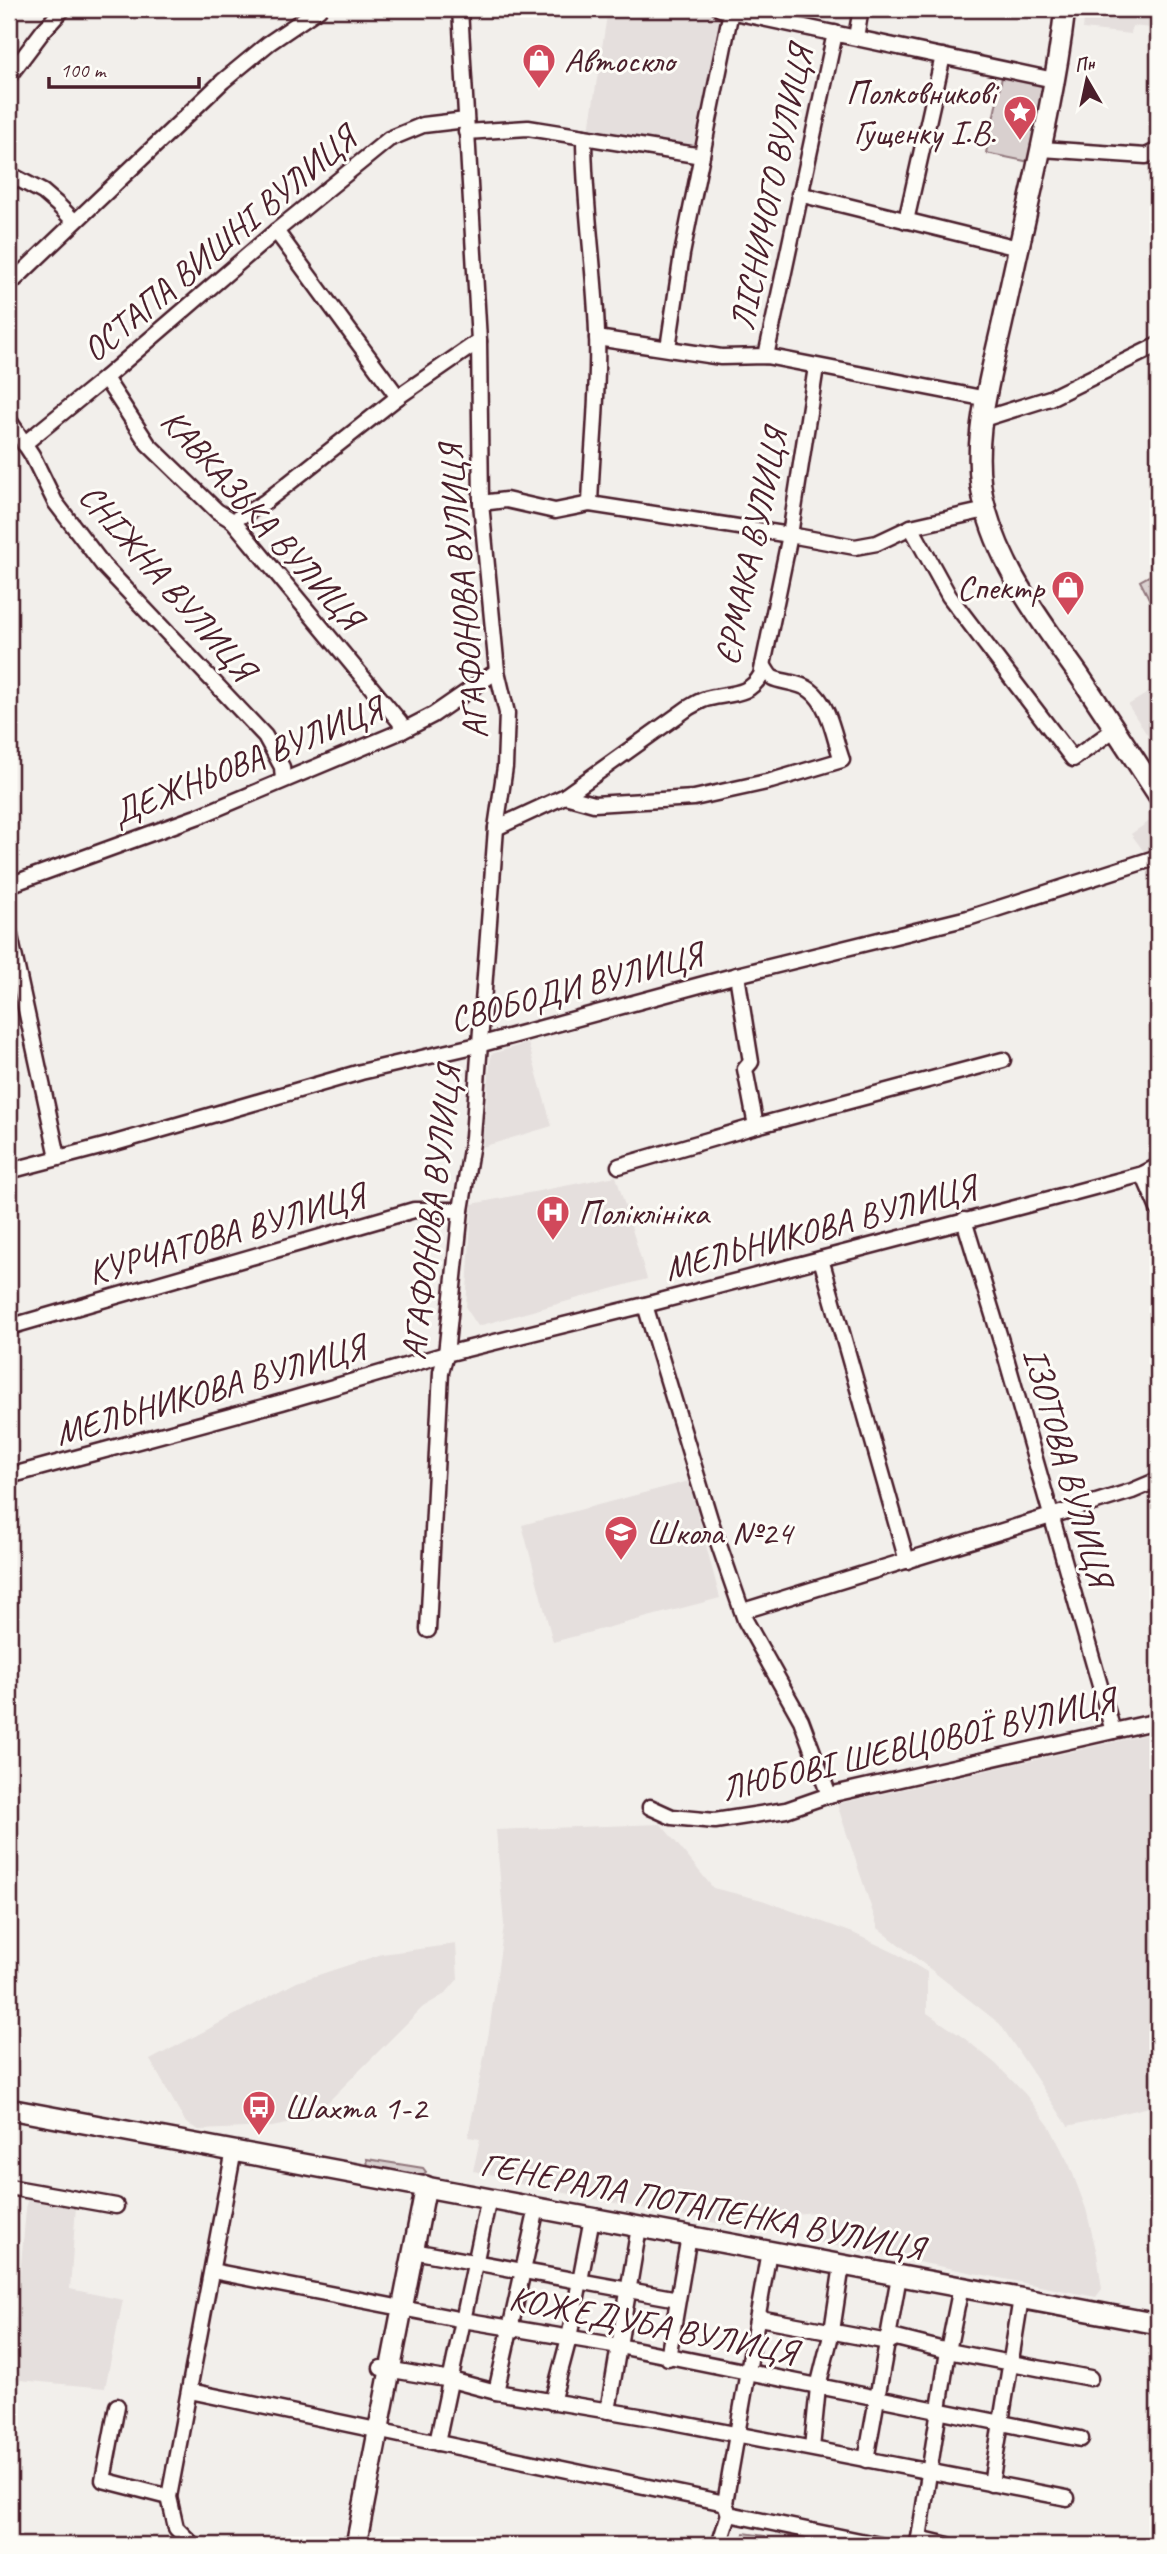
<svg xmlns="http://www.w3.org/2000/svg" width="1167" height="2554" viewBox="0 0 1167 2554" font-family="Caveat,sans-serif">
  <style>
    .built { fill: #e5dfdd }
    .green { fill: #d9d0cf; stroke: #92787d; stroke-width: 2 }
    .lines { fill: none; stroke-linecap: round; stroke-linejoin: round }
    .minor-casing { stroke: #4a1f2b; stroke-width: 19 }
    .major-casing { stroke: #4a1f2b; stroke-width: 24 }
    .minor { stroke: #fdfcf7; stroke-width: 14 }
    .major { stroke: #fdfcf7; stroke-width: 19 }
    .labels { text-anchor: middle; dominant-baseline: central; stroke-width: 6; stroke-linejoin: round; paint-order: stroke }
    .poi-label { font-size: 35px; fill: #4a1f2b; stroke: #fdfcf7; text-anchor: start }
    .street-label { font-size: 35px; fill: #4a1f2b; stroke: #fdfcf7 }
  </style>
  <rect width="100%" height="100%" fill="#f2efeb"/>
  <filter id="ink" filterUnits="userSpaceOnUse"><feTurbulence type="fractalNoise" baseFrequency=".0143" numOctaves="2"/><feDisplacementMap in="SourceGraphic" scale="14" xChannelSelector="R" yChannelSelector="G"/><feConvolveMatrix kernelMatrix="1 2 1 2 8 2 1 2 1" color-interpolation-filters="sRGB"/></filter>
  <g filter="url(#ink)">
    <g class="built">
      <polygon points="608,9 698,9 722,15 703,138 696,146 689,147 589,130"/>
      <polygon points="1085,9 1153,9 1151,28 1132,26 1131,34 1083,29"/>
      <polygon points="1156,688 1158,693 1158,739 1153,744 1128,705"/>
      <polygon points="1157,816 1158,849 1145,853 1131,834"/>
      <polygon points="528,1043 552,1126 482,1147 491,1054"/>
      <polygon points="616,1176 647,1279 478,1326 466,1308 472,1204"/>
      <polygon points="689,1481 720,1598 553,1642 522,1525"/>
      <polygon points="1158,1732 1158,2105 1068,2126 1000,2024 878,1928 837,1804"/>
      <polygon points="661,1824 713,1888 762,1900 853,1933 897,1954 927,1972 927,2013 964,2038 996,2064 1026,2095 1050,2127 1070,2166 1086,2209 1097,2254 1102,2289 1096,2297 811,2241 816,2212 769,2216 746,2229 520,2184 511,2178 473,2171 480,2139 468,2137 489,2032 504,1925 496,1830"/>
      <polygon points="456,1944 458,1979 445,1994 423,2007 311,2119 272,2127 199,2130 186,2123 150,2060 297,1982 382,1954"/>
      <polygon points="27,2199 76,2206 70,2289 123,2300 105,2388 9,2379 9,2318 16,2318"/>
    </g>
    <g class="green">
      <polygon points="1002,77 1046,86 1030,162 986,153"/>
      <polygon points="1158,571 1158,616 1140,581"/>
      <polygon points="367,2159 423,2168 426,2172 420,2178 368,2167"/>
      <polygon points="744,2533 765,2536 763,2545 742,2543"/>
    </g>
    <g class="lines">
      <defs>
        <g id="minor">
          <polyline points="720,9 1054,80"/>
          <polyline points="856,37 861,9"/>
          <polyline points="9,76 43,31 63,9"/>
          <polyline points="466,132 528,128 702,156"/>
          <path d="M584,137C584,203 595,268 597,333C599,390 592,447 590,504"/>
          <polyline points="1042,149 1146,156 1158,150"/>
          <polyline points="9,174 43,192 58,205 74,221"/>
          <polyline points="799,194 1018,248"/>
          <polyline points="906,221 943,56"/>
          <polyline points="276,231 398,397"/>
          <polyline points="9,285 223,81 269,43 319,9"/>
          <polyline points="597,338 721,357 766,356 987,399"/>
          <polyline points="668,348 682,254 731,11"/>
          <polyline points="766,356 835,33"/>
          <polyline points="105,378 148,444 217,511 233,521 400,722 402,731"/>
          <polyline points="983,419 1050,398 1158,345"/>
          <polyline points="9,420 32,455 55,502 103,565 265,736 282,767 283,780"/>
          <polyline points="24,444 105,378 276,231 389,139 423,125 466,120"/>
          <polyline points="481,503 506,500 555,511 590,504 790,535 855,547 877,543 911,527 986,510"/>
          <polyline points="233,521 265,502 398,397 479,341"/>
          <polyline points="911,527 949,596 1073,759 1115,729"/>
          <path d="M565,796L594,804L694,798L771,781L842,760C834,739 830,704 810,690C799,682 780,682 773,678C769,676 766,669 763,665"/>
          <path d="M496,828L565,796L688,708C695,704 702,699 710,698C731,693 749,696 761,675L790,535L816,367"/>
          <polyline points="9,885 199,816 402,731 433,715 497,671"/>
          <polyline points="9,931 58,1157"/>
          <polyline points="737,975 751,1062 745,1069 756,1126"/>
          <polyline points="619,1166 756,1126 1003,1060"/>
          <polyline points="9,1171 108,1145 361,1072 482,1044 737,975 968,918 1158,857"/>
          <polyline points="1143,1174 1158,1209"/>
          <polyline points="964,1220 1005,1354 1113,1731"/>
          <polyline points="821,1259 907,1561"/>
          <polyline points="645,1305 710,1519 745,1620 801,1720 829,1795"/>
          <polyline points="9,1327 414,1210 461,1210"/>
          <polyline points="9,1476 282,1402 446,1354 645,1305 1057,1197 1143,1174 1158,1166"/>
          <polyline points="743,1611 1132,1491 1158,1480"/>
          <polyline points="428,1630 441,1372 446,1354 461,1210 473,1137 496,828 505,767 507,713 497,671 481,503 479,341 460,9"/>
          <polyline points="650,1807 672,1817 715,1821 786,1810 829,1795 1158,1721"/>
          <polyline points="9,2187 116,2206"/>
          <polyline points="413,2251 678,2299"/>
          <polyline points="212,2271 463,2320 619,2346 1081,2439"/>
          <polyline points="759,2318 888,2342 896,2338 948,2351 1090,2378"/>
          <polyline points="668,2358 689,2236"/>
          <polyline points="381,2368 451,2380 496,2392 657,2419 1067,2498"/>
          <polyline points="190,2391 725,2503 729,2514 880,2545"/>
          <polyline points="496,2392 537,2208"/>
          <polyline points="552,2402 569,2338 592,2218"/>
          <polyline points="117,2406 103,2480 169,2497"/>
          <polyline points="608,2411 639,2227"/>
          <polyline points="437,2443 489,2198"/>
          <polyline points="812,2448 818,2387 832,2331 842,2265"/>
          <polyline points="866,2460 899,2276"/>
          <polyline points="991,2484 1021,2298"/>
          <polyline points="725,2503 769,2251"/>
          <polyline points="919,2538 948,2351 961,2287"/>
          <polyline points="917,2544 919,2538 948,2545"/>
          <polyline points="193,2545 176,2528 169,2497 234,2150"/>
          <polyline points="719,2545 729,2514"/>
        </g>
        <g id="major">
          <path d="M1065,9C1053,111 1026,210 1005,311C992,374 967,445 986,510C1003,572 1042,623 1079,675C1106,715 1132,755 1158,795"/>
          <polyline points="9,2109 1158,2324"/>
          <polyline points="356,2545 426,2186"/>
        </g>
      </defs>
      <use href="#minor" class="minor-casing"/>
      <use href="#major" class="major-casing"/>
      <use href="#minor" class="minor"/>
      <use href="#major" class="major"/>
    </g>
  </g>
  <defs>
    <symbol id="shop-pin" viewBox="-11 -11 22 30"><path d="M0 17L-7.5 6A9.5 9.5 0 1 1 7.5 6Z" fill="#d1495b" stroke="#fdfcf7"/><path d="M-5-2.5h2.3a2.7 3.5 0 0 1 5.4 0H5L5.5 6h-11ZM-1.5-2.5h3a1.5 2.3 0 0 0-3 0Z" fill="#fff"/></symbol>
    <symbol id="sight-pin" viewBox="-11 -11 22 30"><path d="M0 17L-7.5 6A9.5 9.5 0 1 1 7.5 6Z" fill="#d1495b" stroke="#fdfcf7"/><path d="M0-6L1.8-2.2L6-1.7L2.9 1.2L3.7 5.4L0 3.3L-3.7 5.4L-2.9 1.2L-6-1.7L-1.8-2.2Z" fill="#fff"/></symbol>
    <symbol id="hospital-pin" viewBox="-11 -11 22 30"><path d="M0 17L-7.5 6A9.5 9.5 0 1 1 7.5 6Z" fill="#d1495b" stroke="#fdfcf7"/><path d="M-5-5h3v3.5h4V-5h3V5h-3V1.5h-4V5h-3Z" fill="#fff"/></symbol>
    <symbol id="school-pin" viewBox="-11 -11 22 30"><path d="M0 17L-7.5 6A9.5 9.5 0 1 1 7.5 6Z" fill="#d1495b" stroke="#fdfcf7"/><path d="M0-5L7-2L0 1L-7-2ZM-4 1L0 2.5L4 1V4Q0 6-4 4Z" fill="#fff"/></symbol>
    <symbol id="bus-pin" viewBox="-11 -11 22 30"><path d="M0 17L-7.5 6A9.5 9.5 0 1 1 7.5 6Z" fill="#d1495b" stroke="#fdfcf7"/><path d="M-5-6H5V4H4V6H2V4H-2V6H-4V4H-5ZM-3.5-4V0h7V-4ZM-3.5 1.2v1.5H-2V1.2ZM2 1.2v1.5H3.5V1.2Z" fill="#fff"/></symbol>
  </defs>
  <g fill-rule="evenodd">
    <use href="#shop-pin" x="520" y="41" width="38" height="52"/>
    <use href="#sight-pin" x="1001" y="93" width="38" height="52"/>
    <use href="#shop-pin" x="1049" y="568" width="38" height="52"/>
    <use href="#hospital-pin" x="534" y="1193" width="38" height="52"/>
    <use href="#school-pin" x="602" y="1513" width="38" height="52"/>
    <use href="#bus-pin" x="240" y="2088" width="38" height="52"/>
  </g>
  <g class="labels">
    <g class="poi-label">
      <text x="564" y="60">Автоскло</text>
      <text x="996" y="92" text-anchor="end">Полковникові<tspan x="996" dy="40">Гущенку І.В.</tspan></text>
      <text x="1044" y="587" text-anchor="end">Спектр</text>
      <text x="578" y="1212">Поліклініка</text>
      <text x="646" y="1532">Школа №24</text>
      <text x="284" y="2107">Шахта 1-2</text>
    </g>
    <g class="street-label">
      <text transform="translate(771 188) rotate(-78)">ЛІСНИЧОГО ВУЛИЦЯ</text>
      <text transform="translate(219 244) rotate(-40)">ОСТАПА ВИШНІ ВУЛИЦЯ</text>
      <text transform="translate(262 519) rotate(48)">КАВКАЗЬКА ВУЛИЦЯ</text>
      <text transform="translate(751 547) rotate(-78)">ЄРМАКА ВУЛИЦЯ</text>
      <text transform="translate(167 582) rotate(49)">СНІЖНА ВУЛИЦЯ</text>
      <text transform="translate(463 592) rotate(-95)">АГАФОНОВА ВУЛИЦЯ</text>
      <text transform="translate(247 761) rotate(-22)">ДЕЖНЬОВА ВУЛИЦЯ</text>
      <text transform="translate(576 987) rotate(-15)">СВОБОДИ ВУЛИЦЯ</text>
      <text transform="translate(431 1213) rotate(-83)">АГАФОНОВА ВУЛИЦЯ</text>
      <text transform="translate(820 1228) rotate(-15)">МЕЛЬНИКОВА ВУЛИЦЯ</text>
      <text transform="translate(226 1234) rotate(-16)">КУРЧАТОВА ВУЛИЦЯ</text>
      <text transform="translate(210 1390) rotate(-16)">МЕЛЬНИКОВА ВУЛИЦЯ</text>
      <text transform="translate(1068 1467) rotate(74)">ІЗОТОВА ВУЛИЦЯ</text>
      <text transform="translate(918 1744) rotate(-13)">ЛЮБОВІ ШЕВЦОВОЇ ВУЛИЦЯ</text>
      <text transform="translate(702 2206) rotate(11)">ГЕНЕРАЛА ПОТАПЕНКА ВУЛИЦЯ</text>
      <text transform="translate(653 2325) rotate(11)">КОЖЕДУБА ВУЛИЦЯ</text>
    </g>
  </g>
  <rect width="1167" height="2554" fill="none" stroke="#fdfcf7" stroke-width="35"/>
  <rect x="18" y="18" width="1132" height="2519" fill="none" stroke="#4a1f2b" stroke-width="2.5" filter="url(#ink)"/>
  <g transform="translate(1087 80) rotate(351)" stroke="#fdfcf7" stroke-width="5" paint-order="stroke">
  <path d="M0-5L12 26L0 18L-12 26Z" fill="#4a1f2b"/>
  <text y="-10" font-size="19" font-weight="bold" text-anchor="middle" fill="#4a1f2b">Пн</text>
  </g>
  <path d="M49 77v10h150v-10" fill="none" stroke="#4a1f2b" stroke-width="3.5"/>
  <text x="60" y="77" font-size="21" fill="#4a1f2b" stroke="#fdfcf7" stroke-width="5" paint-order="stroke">100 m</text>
</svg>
